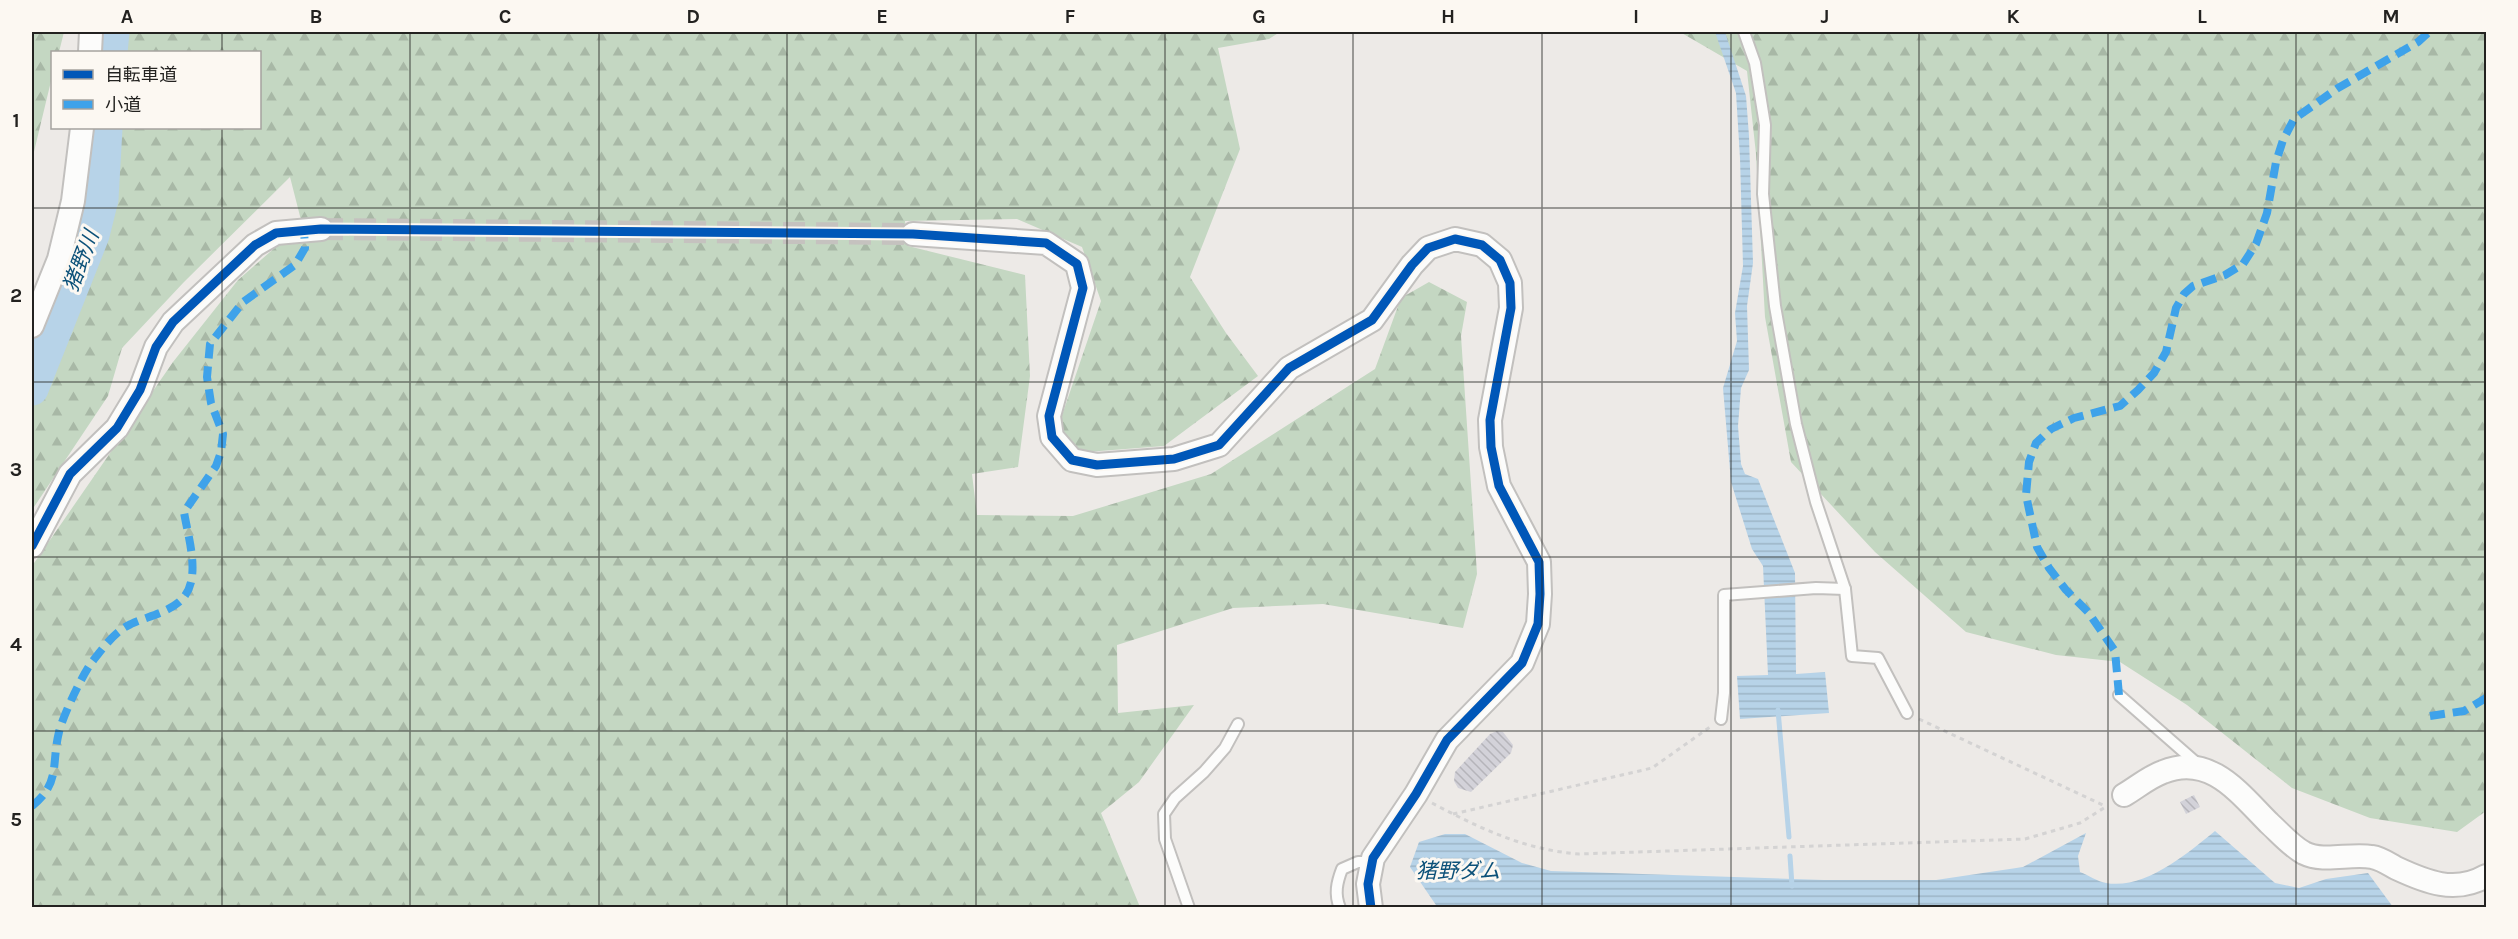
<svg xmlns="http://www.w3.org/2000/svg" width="2518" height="939" viewBox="0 0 2518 939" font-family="Karla,'Noto Sans JP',sans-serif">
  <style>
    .forest { fill: url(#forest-firs) }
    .water { fill: url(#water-rules) }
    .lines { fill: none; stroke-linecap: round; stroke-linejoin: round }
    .stream { stroke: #b7d3e8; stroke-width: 5 }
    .river { stroke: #b7d3e8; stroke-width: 33 }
    .building { fill: url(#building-back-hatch) }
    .street-tunnel { stroke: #c5c2bf; stroke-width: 22; stroke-dasharray: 22 11; stroke-linecap: butt }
    .lane-casing { stroke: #c2c0be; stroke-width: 14 }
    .street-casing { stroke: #c2c0be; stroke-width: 26 }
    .path { stroke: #d4d3d3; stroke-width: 3; stroke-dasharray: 4.5 4.5; stroke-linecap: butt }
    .lane { stroke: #fcfcfb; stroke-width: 10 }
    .street { stroke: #fcfcfb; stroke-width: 22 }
    .quiet { stroke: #3ea2ea; stroke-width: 8; stroke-dasharray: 15 8; stroke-linecap: butt }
    .cycleway-casing { stroke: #fcf8f2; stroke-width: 13 }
    .cycleway { stroke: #0057b8; stroke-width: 9 }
    .grid { fill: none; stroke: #232220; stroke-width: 1.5; stroke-opacity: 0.55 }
    .labels { text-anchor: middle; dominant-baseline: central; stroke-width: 6; stroke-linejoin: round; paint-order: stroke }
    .water-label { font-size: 21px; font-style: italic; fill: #0c5179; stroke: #fcf8f2 }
    .neatline { fill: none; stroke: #232220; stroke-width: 2 }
    .grid-label { font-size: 20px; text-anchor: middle; font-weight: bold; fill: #232220 }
  </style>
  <defs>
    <pattern id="forest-firs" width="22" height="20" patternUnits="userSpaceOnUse" patternTransform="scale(1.5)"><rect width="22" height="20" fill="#c4d7c2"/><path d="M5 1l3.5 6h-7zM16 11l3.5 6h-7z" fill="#a8b8a6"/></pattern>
    <pattern id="water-rules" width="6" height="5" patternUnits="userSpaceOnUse" patternTransform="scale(1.5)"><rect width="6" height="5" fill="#b7d3e8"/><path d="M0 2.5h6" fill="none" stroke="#9db5c7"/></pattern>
    <pattern id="building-back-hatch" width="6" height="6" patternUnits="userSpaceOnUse" patternTransform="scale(1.5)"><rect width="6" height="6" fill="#d3d2d9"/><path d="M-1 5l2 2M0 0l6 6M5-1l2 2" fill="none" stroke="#b5b4ba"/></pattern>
  </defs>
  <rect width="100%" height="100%" fill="#edeae7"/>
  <g class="forest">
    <polygon points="32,32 64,32 59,52 52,52 52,77 32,160"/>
    <polygon points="118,32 1280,32 1269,39 1218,48 1240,149 1190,277 1226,333 1258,376 1164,446 1061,454 1058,427 1101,301 1082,247 1017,219 905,221 908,246 1025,275 1030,376 1018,467 972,474 977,515 1073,516 1211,474 1375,369 1401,298 1429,282 1467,302 1461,336 1477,574 1463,628 1323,604 1233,608 1117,645 1118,713 1194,705 1139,782 1101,813 1140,907 32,907 32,566 173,362 238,280 302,224 290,177 184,282 122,348 108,396 32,510 32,380 41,356 95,128 260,128 260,52 113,52"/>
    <polygon points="1680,32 2486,32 2486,811 2457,832 2370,818 2292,788 2187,705 2120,662 2056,655 1966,632 1875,552 1791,462 1765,317 1756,154 1747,71"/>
  </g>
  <g class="water">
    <polygon points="1715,32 1725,32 1746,96 1749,136 1753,263 1747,306 1749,370 1741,388 1738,426 1741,464 1745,474 1758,479 1795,573 1796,674 1825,672 1829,713 1740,719 1737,676 1768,675 1763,566 1752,549 1731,482 1723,388 1737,341 1735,313 1743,266 1740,158 1736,93"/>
    <path d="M2215,831L2275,883L2299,888L2326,879L2368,873L2393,907L1438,908L1410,867L1419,842L1445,834H1465L1522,863L1551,871L1824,880H1936L2023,867L2086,833L2078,856L2080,872C2088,875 2098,882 2106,883C2145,890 2188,853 2215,831Z"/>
  </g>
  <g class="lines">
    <g class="stream">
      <polyline points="1778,710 1789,837"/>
      <polyline points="1790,856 1792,886"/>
    </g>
    <g class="river">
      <polyline points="111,52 113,32"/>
      <polyline points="32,389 93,235 102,199 106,128"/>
    </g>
  </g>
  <g class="building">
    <polygon points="1497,731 1503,732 1513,745 1511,753 1471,792 1458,788 1454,781 1455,772 1490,734"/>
    <polygon points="2194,795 2200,807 2186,814 2180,802"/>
  </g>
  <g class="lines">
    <polyline class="street-tunnel" points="321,229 913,234"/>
    <defs>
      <g id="lane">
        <polyline points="1845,589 1852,656 1878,658 1907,713"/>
        <polyline points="2119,695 2200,766"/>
        <polyline points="1721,719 1724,693 1724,595 1816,588 1845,589 1816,502 1796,424 1775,306 1763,194 1765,125 1755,63 1744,32"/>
        <polyline points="1189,908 1165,839 1164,814 1175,798 1204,772 1225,748 1238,724"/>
        <path d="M1340,908C1334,894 1337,882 1342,869L1358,862H1372"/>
      </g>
      <g id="street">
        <polyline points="90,52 91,32"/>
        <polyline points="913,234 1046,243 1077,264 1083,288 1049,416 1052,437 1072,460 1097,465 1174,459 1219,445 1289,368 1372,320 1412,265 1428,248 1455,239 1482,245 1500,260 1510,283 1511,308 1490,420 1491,447 1499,486 1539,562 1540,594 1538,624 1522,663 1447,740 1416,794 1373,858 1368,884 1371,908"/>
        <polyline points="32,326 59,259 73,201 82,128"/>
        <polyline points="32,546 70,474 117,428 140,390 156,347 173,322 255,245 276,233 321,229"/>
        <path d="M2124,795C2136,788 2149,777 2163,772C2210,753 2239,793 2269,823C2280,833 2291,846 2304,853C2324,863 2350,853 2372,857C2380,858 2389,864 2396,868C2426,882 2455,894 2486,876"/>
      </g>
    </defs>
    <use href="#lane" class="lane-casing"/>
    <use href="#street" class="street-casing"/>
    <g class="path">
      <polyline points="1919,719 2105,806"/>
      <path d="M1432,803C1479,828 1525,850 1579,854L2025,839L2080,823L2107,806"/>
      <polyline points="1453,814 1652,768 1710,727"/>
    </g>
    <use href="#lane" class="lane"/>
    <use href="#street" class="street"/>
    <g class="quiet">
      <polyline points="2119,695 2115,651 2088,612 2066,590 2049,568 2037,547 2026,495 2029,462 2036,443 2051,429 2074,418 2120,406 2138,390 2154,373 2166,352 2176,308 2184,294 2193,286 2225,275 2243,264 2256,244 2267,213 2276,162 2283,140 2294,119 2338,88 2418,42 2429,32"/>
      <polyline points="2430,716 2464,711 2486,698"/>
      <path d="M32,806C61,783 51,764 59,732C62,718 83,673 92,662C103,648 115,631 131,624C148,616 172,612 184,597C201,576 188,537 184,512L216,466L221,452L223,434L211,403L207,377L210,344L243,302L295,265L305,248L304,230"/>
    </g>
    <defs>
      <polyline id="cycleway" points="32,546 70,474 117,428 140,390 156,347 173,322 255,245 276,233 321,229 913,234 1046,243 1077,264 1083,288 1049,416 1052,437 1072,460 1097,465 1174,459 1219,445 1289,368 1372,320 1412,265 1428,248 1455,239 1482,245 1500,260 1510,283 1511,308 1490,420 1491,447 1499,486 1539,562 1540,594 1538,624 1522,663 1447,740 1416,794 1373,858 1368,884 1371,908"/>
    </defs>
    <use href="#cycleway" class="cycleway-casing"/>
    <use href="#cycleway" class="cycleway"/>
  </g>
  <path class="grid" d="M222,32V52M410,32V908M599,32V908M787,32V908M976,32V908M1165,32V908M1353,32V908M1542,32V908M1731,32V908M1919,32V908M2108,32V908M2296,32V908M222,128V908M32,208H2486M32,382H2486M32,557H2486M32,731H2486"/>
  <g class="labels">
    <g class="water-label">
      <text transform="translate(81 261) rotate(-69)">猪野川</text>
      <text x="1458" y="871">猪野ダム</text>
    </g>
  </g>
  <rect width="2518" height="939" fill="none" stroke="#fcf8f2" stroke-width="66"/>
  <rect x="51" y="51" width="210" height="78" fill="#fcf8f2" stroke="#a5a29e" stroke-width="1.5"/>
  <rect x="63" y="70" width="30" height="9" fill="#0057b8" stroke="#a5a29e" stroke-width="1.5"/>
  <text x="105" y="81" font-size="18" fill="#232220">自転車道</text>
  <rect x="63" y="100" width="30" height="9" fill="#3ea2ea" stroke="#a5a29e" stroke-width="1.5"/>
  <text x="105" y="111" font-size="18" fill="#232220">小道</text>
  <rect x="33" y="33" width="2452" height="873" class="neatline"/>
  <g class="grid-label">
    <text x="127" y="23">A</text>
    <text x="316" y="23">B</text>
    <text x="505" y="23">C</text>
    <text x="693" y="23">D</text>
    <text x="882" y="23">E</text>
    <text x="1070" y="23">F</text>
    <text x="1259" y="23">G</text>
    <text x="1448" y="23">H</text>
    <text x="1636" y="23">I</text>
    <text x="1825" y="23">J</text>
    <text x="2013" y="23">K</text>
    <text x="2202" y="23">L</text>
    <text x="2391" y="23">M</text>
    <text x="16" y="127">1</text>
    <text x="16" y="302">2</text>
    <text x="16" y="476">3</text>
    <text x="16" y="651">4</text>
    <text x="16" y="826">5</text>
  </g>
</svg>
